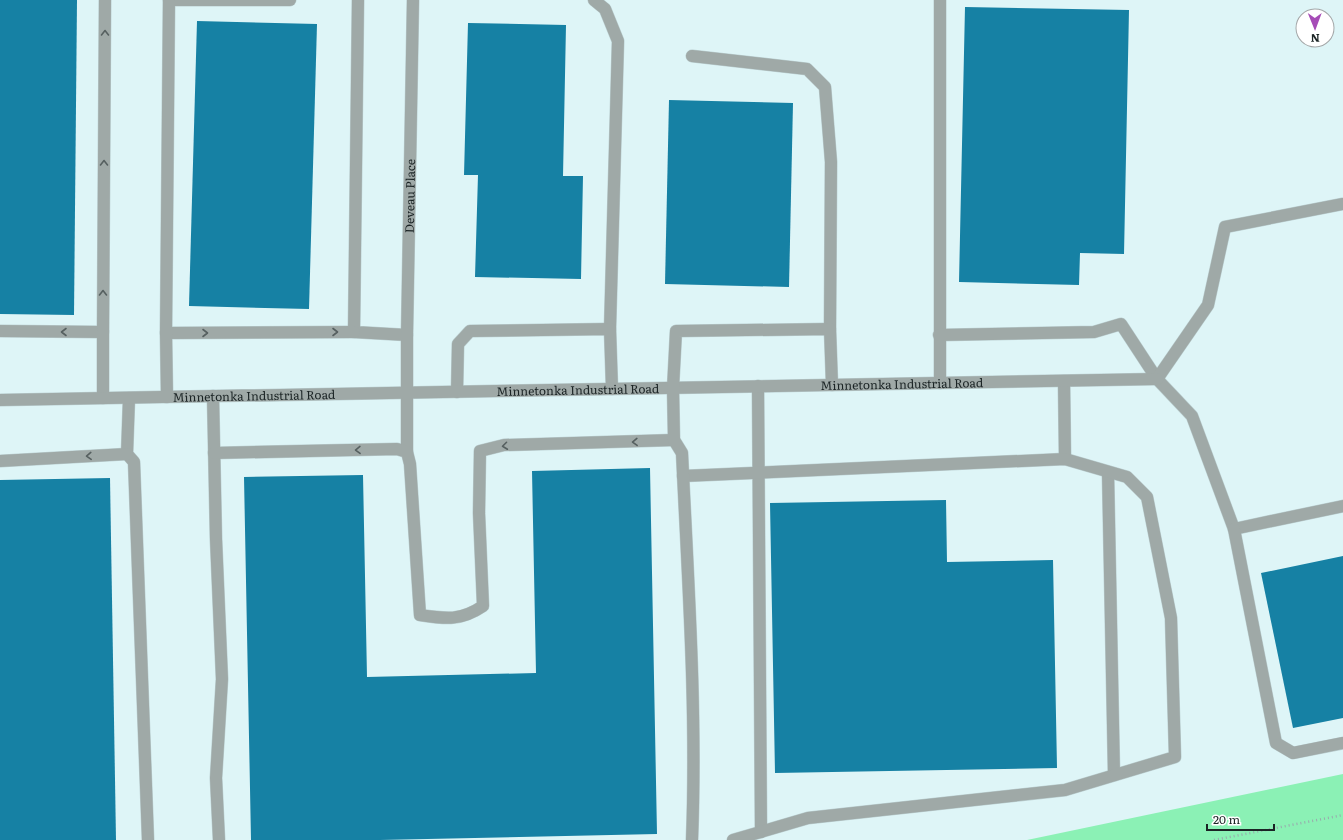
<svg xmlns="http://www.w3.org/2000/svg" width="1343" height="840" viewBox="0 0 1343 840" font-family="Literata,serif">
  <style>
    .green { fill: #8bf1b5 }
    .building { fill: #1681a4 }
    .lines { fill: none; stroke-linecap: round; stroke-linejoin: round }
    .minor-casing { stroke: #bbcfd1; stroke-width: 13 }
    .path { stroke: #98aaac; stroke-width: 2.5; stroke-dasharray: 1 3; stroke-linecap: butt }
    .minor { stroke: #9fa9a7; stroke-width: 12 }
    .oneway { stroke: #566060 }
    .labels { text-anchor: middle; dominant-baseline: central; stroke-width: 3; stroke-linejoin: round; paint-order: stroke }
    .street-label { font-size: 12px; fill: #1b2425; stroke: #fff }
  </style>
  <rect width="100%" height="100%" fill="#def5f7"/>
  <polygon class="green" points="1343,774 1343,840 1027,840"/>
  <g class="building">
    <polygon points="0,0 77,0 74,315 0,314"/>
    <polygon points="965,7 1129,10 1124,254 1080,253 1079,285 959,282"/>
    <polygon points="197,21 317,24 309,309 189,306"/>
    <polygon points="468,23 566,25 563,176 583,176 581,279 475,277 478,175 464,175"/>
    <polygon points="669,100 793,103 789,287 665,284"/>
    <polygon points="650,468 657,834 380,840 251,840 244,477 363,475 367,677 536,673 532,471"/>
    <polygon points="110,478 116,840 0,840 0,480"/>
    <polygon points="946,500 947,562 1053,560 1057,768 775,773 770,503"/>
    <polygon points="1343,556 1343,718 1293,728 1261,573"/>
  </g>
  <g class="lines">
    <defs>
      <g id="minor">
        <polyline points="169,0 290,0"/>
        <polyline points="358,0 354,332 407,335"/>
        <polyline points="594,0 605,9 618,41 610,329"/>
        <polyline points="940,0 940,383"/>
        <polyline points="692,56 807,69 825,87 831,162 830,329"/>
        <polyline points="0,331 103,332"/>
        <polyline points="166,333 354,332"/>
        <polyline points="939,335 1094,332 1121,324 1157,379 1192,416 1234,529 1343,506"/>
        <polyline points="1157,379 1208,305 1225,227 1343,204"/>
        <polyline points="1064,381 1065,459"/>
        <polyline points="758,386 761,832"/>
        <polyline points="457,392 458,344 470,331 610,329 612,389"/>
        <polyline points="213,396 216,539 222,679 216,778 219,840"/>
        <polyline points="167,397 166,333 169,0"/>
        <polyline points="103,398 103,332 105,0"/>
        <polyline points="129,398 127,454 134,462 148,840"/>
        <path id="s1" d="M0,400L1157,379"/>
        <path id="s2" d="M407,452V335L413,0"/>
        <path d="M214,453L397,449L407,452L410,464L420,615C446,619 461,621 483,606L479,513L480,451L504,445L674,440"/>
        <polyline points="0,461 127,454"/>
        <polyline points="1108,472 1114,775"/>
        <polyline points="683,476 1065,459 1127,477 1147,497 1171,618 1175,757 1065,790 808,818 733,840"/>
        <polyline points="1234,529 1276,743 1293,753 1343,743"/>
        <path d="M692,840C697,711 688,581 682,453L674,440L673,388L676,331L830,329L832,385"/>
      </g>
    </defs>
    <use href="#minor" class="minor-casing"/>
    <polyline class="path" points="1214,840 1343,815"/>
    <use href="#minor" class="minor"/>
  </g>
  <defs><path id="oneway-chevron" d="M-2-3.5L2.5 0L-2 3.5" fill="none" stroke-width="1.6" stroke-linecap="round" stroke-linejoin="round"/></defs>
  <g class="oneway">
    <use href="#oneway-chevron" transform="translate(105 33) rotate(-90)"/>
    <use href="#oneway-chevron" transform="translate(104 163) rotate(-90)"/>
    <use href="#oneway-chevron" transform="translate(103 293) rotate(-90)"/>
    <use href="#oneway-chevron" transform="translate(64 332) rotate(-180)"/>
    <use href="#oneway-chevron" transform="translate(335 332)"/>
    <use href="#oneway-chevron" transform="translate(205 333)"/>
    <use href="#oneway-chevron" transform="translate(635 442) rotate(178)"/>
    <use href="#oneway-chevron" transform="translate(505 446) rotate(173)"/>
    <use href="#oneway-chevron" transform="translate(358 450) rotate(179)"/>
    <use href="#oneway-chevron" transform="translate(89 456) rotate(177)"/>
  </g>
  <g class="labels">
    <g class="street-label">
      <text stroke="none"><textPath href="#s2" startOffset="256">Deveau Place</textPath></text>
      <text stroke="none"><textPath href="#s1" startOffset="902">Minnetonka Industrial Road</textPath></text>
      <text stroke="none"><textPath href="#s1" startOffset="578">Minnetonka Industrial Road</textPath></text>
      <text stroke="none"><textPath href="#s1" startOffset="254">Minnetonka Industrial Road</textPath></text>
    </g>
  </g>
  <g transform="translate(1315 28) rotate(179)"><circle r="19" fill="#ffffff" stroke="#a4a7a8"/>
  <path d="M0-3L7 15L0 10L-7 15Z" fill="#a64cb7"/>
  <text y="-6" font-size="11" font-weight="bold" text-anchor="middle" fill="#1b2425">N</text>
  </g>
  <path d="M1207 824v6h67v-6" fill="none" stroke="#1b2425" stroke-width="2"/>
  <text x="1213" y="824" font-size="12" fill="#1b2425" stroke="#ffffff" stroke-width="3" paint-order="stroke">20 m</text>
</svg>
